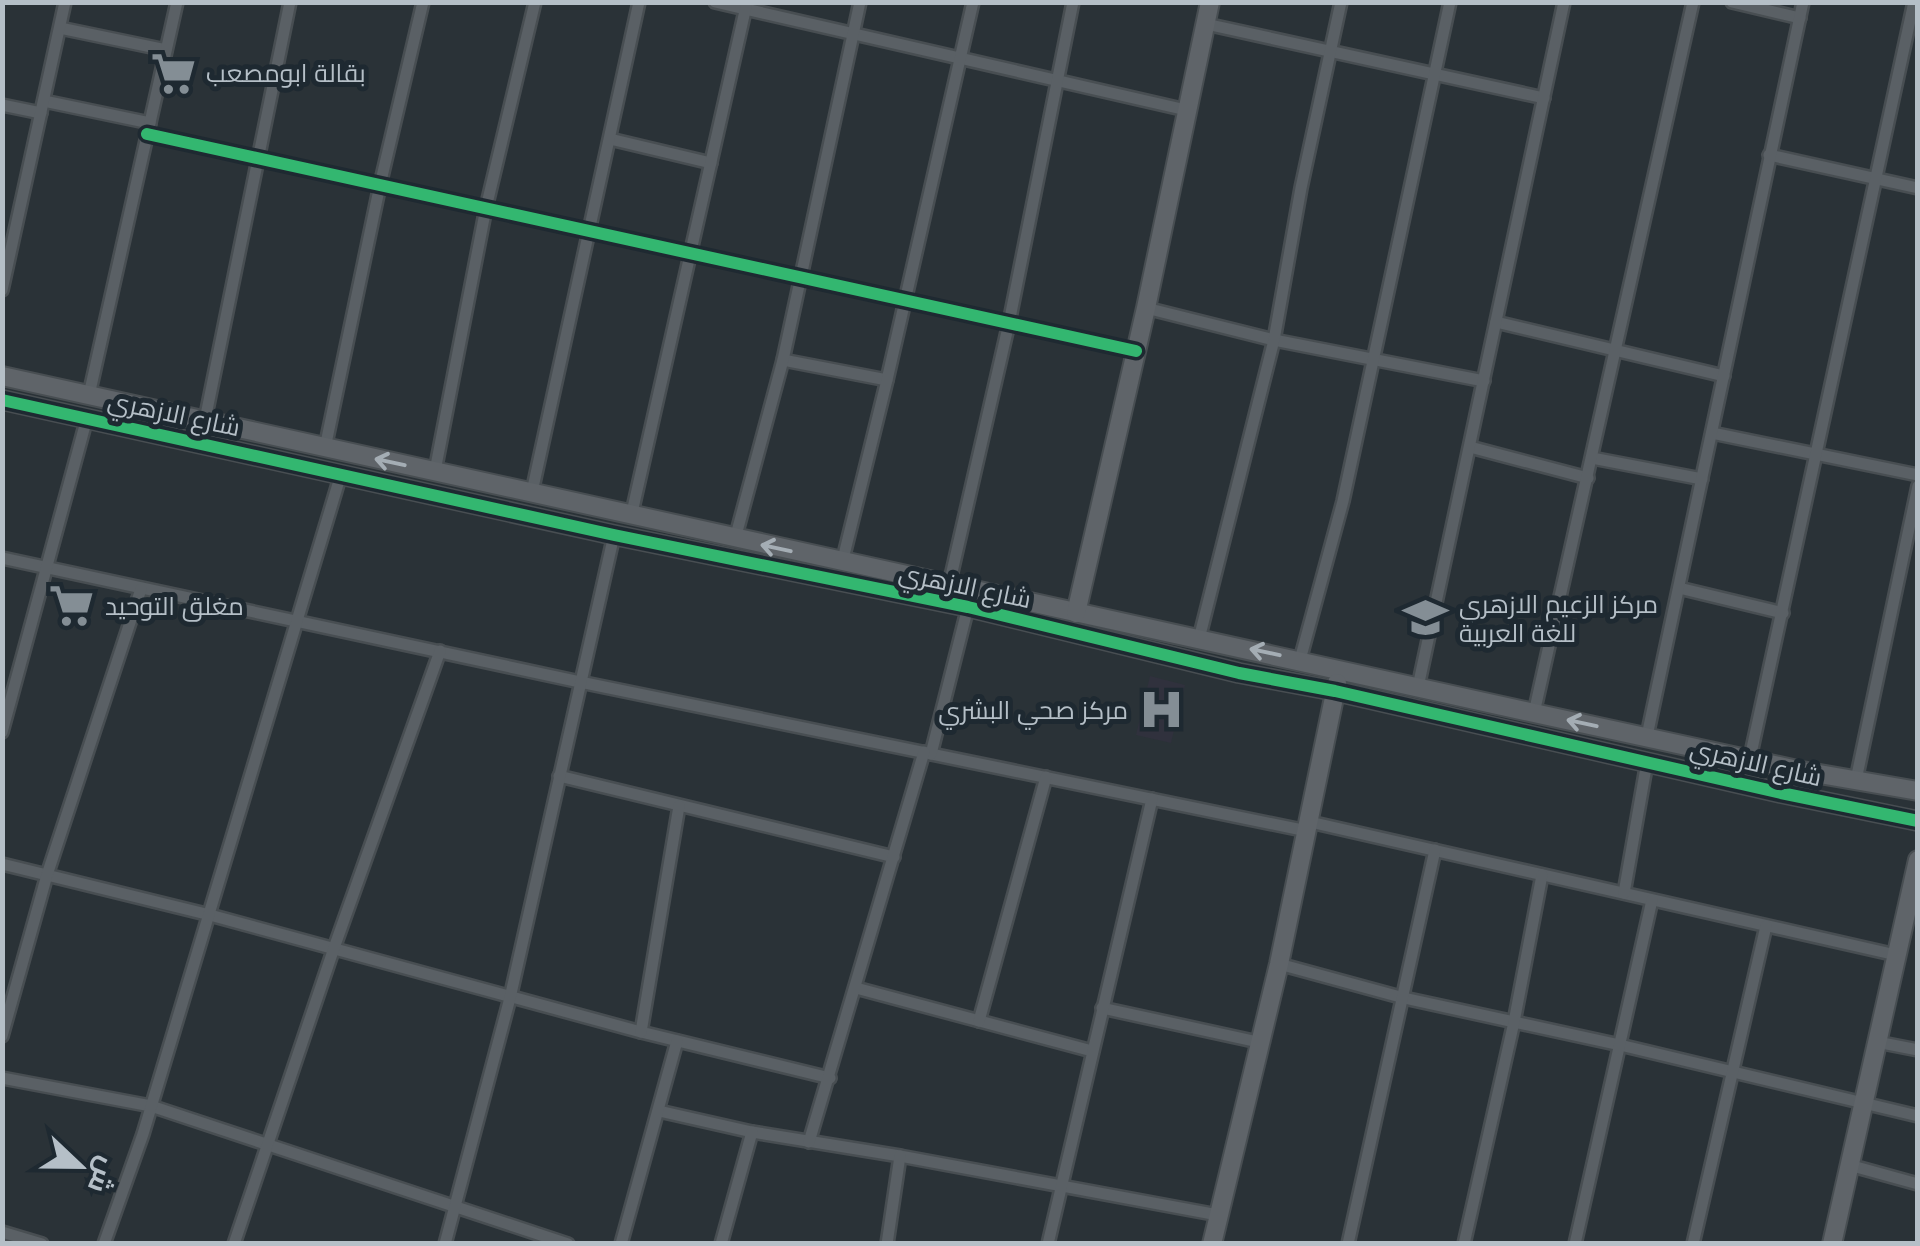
<svg xmlns="http://www.w3.org/2000/svg" width="1920" height="1246" viewBox="0 0 1920 1246" font-family="Poppins,Cairo,sans-serif">
  <style>
    .medical { fill: #30313d }
    .lines { fill: none; stroke-linecap: round; stroke-linejoin: round }
    .street-casing { stroke: #484e52; stroke-width: 16 }
    .secondary-casing { stroke: #484e52; stroke-width: 22 }
    .street { stroke: #5a6065; stroke-width: 11 }
    .secondary { stroke: #5f6469; stroke-width: 18 }
    .cycleway-casing { stroke: #1e2931; stroke-width: 19 }
    .cycleway { stroke: #33b770; stroke-width: 12 }
    .oneway { stroke: #a4adb4 }
    .labels { text-anchor: middle; dominant-baseline: central; stroke-width: 10; stroke-linejoin: round; paint-order: stroke }
    .poi-label { font-size: 25px; fill: #b5bfc7; stroke: #1e2931; text-anchor: start }
    .street-label { font-size: 25px; fill: #b5bfc7; stroke: #1e2931 }
  </style>
  <rect width="100%" height="100%" fill="#2a3237"/>
  <polygon class="medical" points="1150,676 1185,685 1171,743 1136,735"/>
  <g class="lines">
    <defs>
      <g id="street">
        <polyline points="715,2 1186,110"/>
        <polyline points="1732,2 1800,18"/>
        <polyline points="1206,24 1544,98"/>
        <polyline points="60,28 166,50"/>
        <polyline points="44,101 150,123"/>
        <polyline points="2,105 41,113"/>
        <polyline points="147,134 1136,351"/>
        <polyline points="610,139 711,163"/>
        <polyline points="1769,155 1918,188"/>
        <polyline points="2,290 65,2"/>
        <polyline points="1146,308 1274,340 1484,381"/>
        <polyline points="1496,322 1724,376"/>
        <polyline points="783,360 887,380"/>
        <polyline points="89,395 177,2"/>
        <polyline points="205,420 290,2"/>
        <polyline points="1712,433 1918,475"/>
        <polyline points="1470,447 1588,478"/>
        <polyline points="325,448 380,185 423,2"/>
        <polyline points="1592,458 1702,479"/>
        <polyline points="435,471 486,208 535,2"/>
        <polyline points="532,492 639,2"/>
        <polyline points="631,517 747,2"/>
        <polyline points="735,539 783,360 860,2"/>
        <polyline points="2,558 580,682 1307,831"/>
        <polyline points="842,563 887,380 973,2"/>
        <polyline points="949,585 1009,323 1073,2"/>
        <polyline points="1679,588 1783,613"/>
        <polyline points="1199,639 1274,340 1301,188 1341,2"/>
        <polyline points="1300,660 1343,501 1450,2"/>
        <polyline points="1418,687 1564,2"/>
        <polyline points="1534,713 1693,2"/>
        <polyline points="2,732 87,418"/>
        <polyline points="1647,736 1803,2"/>
        <polyline points="931,754 968,607"/>
        <polyline points="1750,758 1914,2"/>
        <polyline points="559,776 894,857"/>
        <polyline points="1856,780 1918,486"/>
        <polyline points="1310,822 1896,955"/>
        <polyline points="2,864 210,915 641,1032 830,1078"/>
        <polyline points="1624,893 1647,762"/>
        <polyline points="1279,964 1404,998 1620,1045 1918,1116"/>
        <polyline points="856,988 1092,1051"/>
        <polyline points="1102,1008 1258,1042"/>
        <polyline points="979,1021 1046,777"/>
        <polyline points="641,1032 679,806"/>
        <polyline points="2,1036 47,875 141,589"/>
        <polyline points="1877,1042 1918,1050"/>
        <polyline points="2,1078 151,1106 568,1244"/>
        <polyline points="659,1111 752,1132 900,1156 1218,1215"/>
        <polyline points="809,1142 924,752"/>
        <polyline points="1849,1165 1918,1184"/>
        <polyline points="2,1232 42,1244"/>
        <polyline points="104,1244 143,1134 341,474"/>
        <polyline points="234,1244 334,948 440,651"/>
        <polyline points="445,1244 510,998 614,535"/>
        <polyline points="621,1244 677,1041"/>
        <polyline points="721,1244 752,1132"/>
        <polyline points="887,1244 900,1156"/>
        <polyline points="1048,1244 1152,799"/>
        <polyline points="1348,1244 1435,850"/>
        <polyline points="1464,1244 1514,1022 1542,875"/>
        <polyline points="1575,1244 1652,900"/>
        <polyline points="1693,1244 1766,926"/>
      </g>
      <g id="secondary">
        <polyline points="2,376 1534,713 1802,771 1918,791"/>
        <polyline points="2,400 614,535 968,607 1239,673 1335,691 1781,793 1918,821"/>
        <polyline points="1076,613 1146,308 1210,2"/>
        <polyline points="1212,1244 1279,964 1337,683"/>
        <polyline points="1832,1244 1918,860"/>
      </g>
    </defs>
    <use href="#street" class="street-casing"/>
    <use href="#secondary" class="secondary-casing"/>
    <use href="#street" class="street"/>
    <use href="#secondary" class="secondary"/>
    <defs>
      <g id="cycleway">
        <polyline points="147,134 1136,351"/>
        <polyline points="2,400 614,535 968,607 1239,673 1335,691 1781,793 1918,821"/>
      </g>
    </defs>
    <use href="#cycleway" class="cycleway-casing"/>
    <use href="#cycleway" class="cycleway"/>
  </g>
  <defs><path id="oneway-shaft" d="M-6 0H5M1.5-3L5.5 0L1.5 3" fill="none" stroke-width="1.6" stroke-linecap="round" stroke-linejoin="round" transform="scale(2.5)"/></defs>
  <g class="oneway">
    <use href="#oneway-shaft" transform="translate(390 462) rotate(-168)"/>
    <use href="#oneway-shaft" transform="translate(776 548) rotate(-168)"/>
    <use href="#oneway-shaft" transform="translate(1265 652) rotate(-168)"/>
    <use href="#oneway-shaft" transform="translate(1582 723) rotate(-168)"/>
  </g>
  <defs>
    <symbol id="supermarket-bare" viewBox="-9 -9 18 18"><path d="M-6-5.5h2.5l.6 2H6L4.5 2H-2.5L-4.4-4H-6ZM-1.5 3.2a1.3 1.3 0 1 0 .1 0ZM3 3.2a1.3 1.3 0 1 0 .1 0Z" fill="#848e95" stroke="#1e2931" stroke-width="2.5" paint-order="stroke"/></symbol>
    <symbol id="university-bare" viewBox="-9 -9 18 18"><path d="M0-5L7-2L0 1L-7-2ZM-4 1L0 2.5L4 1V4Q0 6-4 4Z" fill="#848e95" stroke="#1e2931" stroke-width="2.5" paint-order="stroke"/></symbol>
    <symbol id="hospital-bare" viewBox="-9 -9 18 18"><path d="M-5-5h3v3.5h4V-5h3V5h-3V1.5h-4V5h-3Z" fill="#848e95" stroke="#1e2931" stroke-width="2.5" paint-order="stroke"/></symbol>
  </defs>
  <g fill-rule="evenodd">
    <use href="#supermarket-bare" x="142" y="42" width="63" height="63"/>
    <use href="#supermarket-bare" x="40" y="574" width="63" height="63"/>
    <use href="#university-bare" x="1394" y="586" width="63" height="63"/>
    <use href="#hospital-bare" x="1130" y="678" width="63" height="63"/>
  </g>
  <g class="labels">
    <g class="poi-label">
      <text x="206" y="73">بقالة ابومصعب</text>
      <text x="1459" y="604">مركز الزعيم الازهري<tspan x="1459" dy="29">للغة العربية</tspan></text>
      <text x="105" y="606">مغلق التوحيد</text>
      <text x="1128" y="710" text-anchor="end">مركز صحي البشري</text>
    </g>
    <g class="street-label">
      <text transform="translate(174 414) rotate(12)">شارع الازهري</text>
      <text transform="translate(965 586) rotate(12)">شارع الازهري</text>
      <text transform="translate(1756 763) rotate(13)">شارع الازهري</text>
    </g>
  </g>
  <rect width="1920" height="1246" fill="none" stroke="#b5bfc7" stroke-width="10"/>
  <g transform="translate(80 1166) rotate(112)" stroke="#1e2931" stroke-width="8" paint-order="stroke">
  <path d="M0-8L18 38L0 25L-18 38Z" fill="#b5bfc7"/>
  <text y="-15" font-size="28" font-weight="bold" text-anchor="middle" fill="#b5bfc7">ش</text>
  </g>
</svg>
